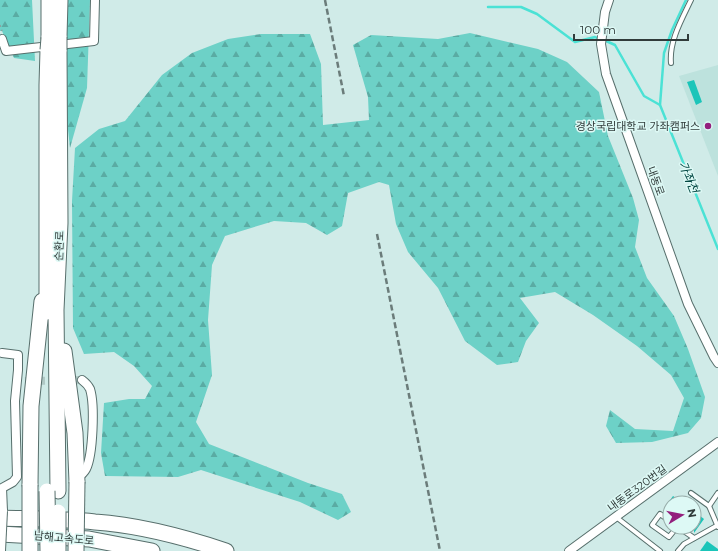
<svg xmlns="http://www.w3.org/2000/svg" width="718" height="551" viewBox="0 0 718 551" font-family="Montserrat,'Noto Sans KR',sans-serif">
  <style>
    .built { fill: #bde2dd }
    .forest { fill: url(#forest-firs) }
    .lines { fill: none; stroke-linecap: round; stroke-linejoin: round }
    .stream { stroke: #4be2d5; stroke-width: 2.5 }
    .building { fill: #1bc5b9 }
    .street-tunnel { stroke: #b0c8c5; stroke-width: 8; stroke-dasharray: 8 4; stroke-linecap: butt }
    .lane-casing { stroke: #576f6c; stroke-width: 6 }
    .street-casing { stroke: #576f6c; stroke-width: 10 }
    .highway-casing { stroke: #576f6c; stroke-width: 17 }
    .path { stroke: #8ca09e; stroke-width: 1.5; stroke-dasharray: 2 3; stroke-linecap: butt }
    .lane { stroke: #fff; stroke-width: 4 }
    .street { stroke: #fff; stroke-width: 8 }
    .highway { stroke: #fff; stroke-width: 15 }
    .rail { stroke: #6b7c7a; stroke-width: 2.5; stroke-dasharray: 6 3; stroke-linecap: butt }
    .street-bridge-casing { stroke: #576f6c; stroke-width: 10; stroke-linecap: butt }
    .highway-bridge-casing { stroke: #576f6c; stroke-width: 17; stroke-linecap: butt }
    .street-bridge { stroke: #fff; stroke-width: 8 }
    .highway-bridge { stroke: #fff; stroke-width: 15 }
    .poi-dot { fill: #931f7d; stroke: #ddf9f5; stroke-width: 1.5 }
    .labels { text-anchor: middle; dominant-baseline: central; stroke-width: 3; stroke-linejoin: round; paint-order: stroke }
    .poi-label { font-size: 11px; fill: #303b3a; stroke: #ddf9f5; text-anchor: end }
    .street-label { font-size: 11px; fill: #303b3a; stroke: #ddf9f5 }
    .water-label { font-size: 12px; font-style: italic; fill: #004641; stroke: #ddf9f5 }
  </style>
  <defs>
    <pattern id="forest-firs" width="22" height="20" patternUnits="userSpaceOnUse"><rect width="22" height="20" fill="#6dd1c7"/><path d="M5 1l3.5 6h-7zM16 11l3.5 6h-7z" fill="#5aaba3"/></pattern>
  </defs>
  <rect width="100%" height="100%" fill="#d0ebe8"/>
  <polygon class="built" points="718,65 718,176 679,76"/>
  <g class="forest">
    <polygon points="0,0 32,0 35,61 14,58 2,31 0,31"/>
    <polygon points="67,0 90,0 87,88 70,148 65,102"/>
    <polygon points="470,33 538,49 567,62 599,92 608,136 633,198 639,220 635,247 647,278 674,316 688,349 705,397 701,418 688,433 652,442 616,443 606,426 610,410 635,429 673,431 684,398 671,375 637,346 593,315 555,292 520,298 539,323 526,341 518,362 497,365 465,341 438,288 408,252 396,224 389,185 379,182 348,193 342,226 327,235 306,223 274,221 225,236 212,265 208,320 212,375 196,422 209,444 308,483 342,494 351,512 338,520 300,502 201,470 178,477 105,476 101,453 104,403 129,399 145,399 152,386 134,366 114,352 84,354 73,328 72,201 75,148 99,129 125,121 162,75 192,53 228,39 261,34 310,34 321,64 323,125 369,120 368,97 353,45 371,35 438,39"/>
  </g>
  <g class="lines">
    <g class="stream">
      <polyline points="686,0 672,30 664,53 660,105 718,249"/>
      <polyline points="488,7 521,7 537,14 575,42 595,37 599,39"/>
      <polyline points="604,40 615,45 644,96 660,105"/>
    </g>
  </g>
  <g class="building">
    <polygon points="694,80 702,102 696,105 687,82"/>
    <polygon points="673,496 683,503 668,503"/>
    <polygon points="694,511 704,519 694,533"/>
    <polygon points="707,541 718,549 718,551 700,551"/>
  </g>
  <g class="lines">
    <polyline class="street-tunnel" points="25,381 82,380"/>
    <defs>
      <g id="lane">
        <path d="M671,63C669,41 682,19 691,0"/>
        <polyline points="691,493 709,506 718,493"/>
        <polyline points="709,506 718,527"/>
        <polyline points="616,517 660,551"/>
        <polyline points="670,521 660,514 652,525 669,537 677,527"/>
        <polyline points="678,527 694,538"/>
        <polyline points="678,551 684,544 718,525"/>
      </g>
      <g id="street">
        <polyline points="609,0 605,12 601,44 606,74 688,304 714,357 718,363"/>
        <polyline points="0,40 2,39 6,51 94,41 95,0"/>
        <polyline points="2,353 18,355 18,370 15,401 17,477 13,482 2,488 3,511"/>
        <path d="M77,478C80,476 84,473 86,469C93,455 95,405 90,389C88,385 86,383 82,380"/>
        <polyline points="569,551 718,442"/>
      </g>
      <g id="highway">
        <polyline points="59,37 60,0"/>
        <polyline points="49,38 49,0"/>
        <polyline points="47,312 47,85 48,50"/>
        <polyline points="64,351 75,433 77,482"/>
        <polyline points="30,485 31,406 42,301"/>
        <polyline points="58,491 56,310 60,223 59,50"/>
        <path d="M0,518C32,519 64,519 95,522C140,525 184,537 226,551"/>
        <polyline points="0,534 89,539 152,551"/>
      </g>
    </defs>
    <use href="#lane" class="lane-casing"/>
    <use href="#street" class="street-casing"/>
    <use href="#highway" class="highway-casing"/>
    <polyline class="path" points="0,25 2,31"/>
    <use href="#lane" class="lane"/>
    <use href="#street" class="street"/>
    <use href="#highway" class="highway"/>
    <g class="rail">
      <polyline points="325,0 344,96"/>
      <polyline points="377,234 440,551"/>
    </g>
    <defs>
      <polyline id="street-bridge" points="1,551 3,511"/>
      <g id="highway-bridge">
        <polyline points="48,50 49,38"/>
        <polyline points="59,50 59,37"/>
        <polyline points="30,485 30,551"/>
        <polyline points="47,491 48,551"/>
        <polyline points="58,512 58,551"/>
        <polyline points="76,551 77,482"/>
      </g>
    </defs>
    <use href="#street-bridge" class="street-bridge-casing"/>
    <use href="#highway-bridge" class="highway-bridge-casing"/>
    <use href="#street-bridge" class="street-bridge"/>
    <use href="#highway-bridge" class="highway-bridge"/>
  </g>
  <circle class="poi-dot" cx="708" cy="126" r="4"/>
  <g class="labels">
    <g class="poi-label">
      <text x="700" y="126">경상국립대학교 가좌캠퍼스</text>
    </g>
    <g class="street-label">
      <text transform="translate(656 181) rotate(70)">내동로</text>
      <text transform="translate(59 246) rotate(-88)">순환로</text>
      <text transform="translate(637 488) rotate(-36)">내동로320번길</text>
      <text transform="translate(64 538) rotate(5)">남해고속도로</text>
    </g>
    <g class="water-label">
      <text transform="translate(689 177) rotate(68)">가좌천</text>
    </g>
  </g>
  <g transform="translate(682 515) rotate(80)"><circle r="19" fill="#ddf9f5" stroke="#98adaa"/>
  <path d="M0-3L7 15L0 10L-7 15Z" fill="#931f7d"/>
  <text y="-6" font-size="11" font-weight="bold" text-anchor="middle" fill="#303b3a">N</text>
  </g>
  <path d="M574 34v6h114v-6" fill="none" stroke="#303b3a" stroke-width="2"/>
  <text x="580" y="34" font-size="12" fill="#303b3a" stroke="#ddf9f5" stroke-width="3" paint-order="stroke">100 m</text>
</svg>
